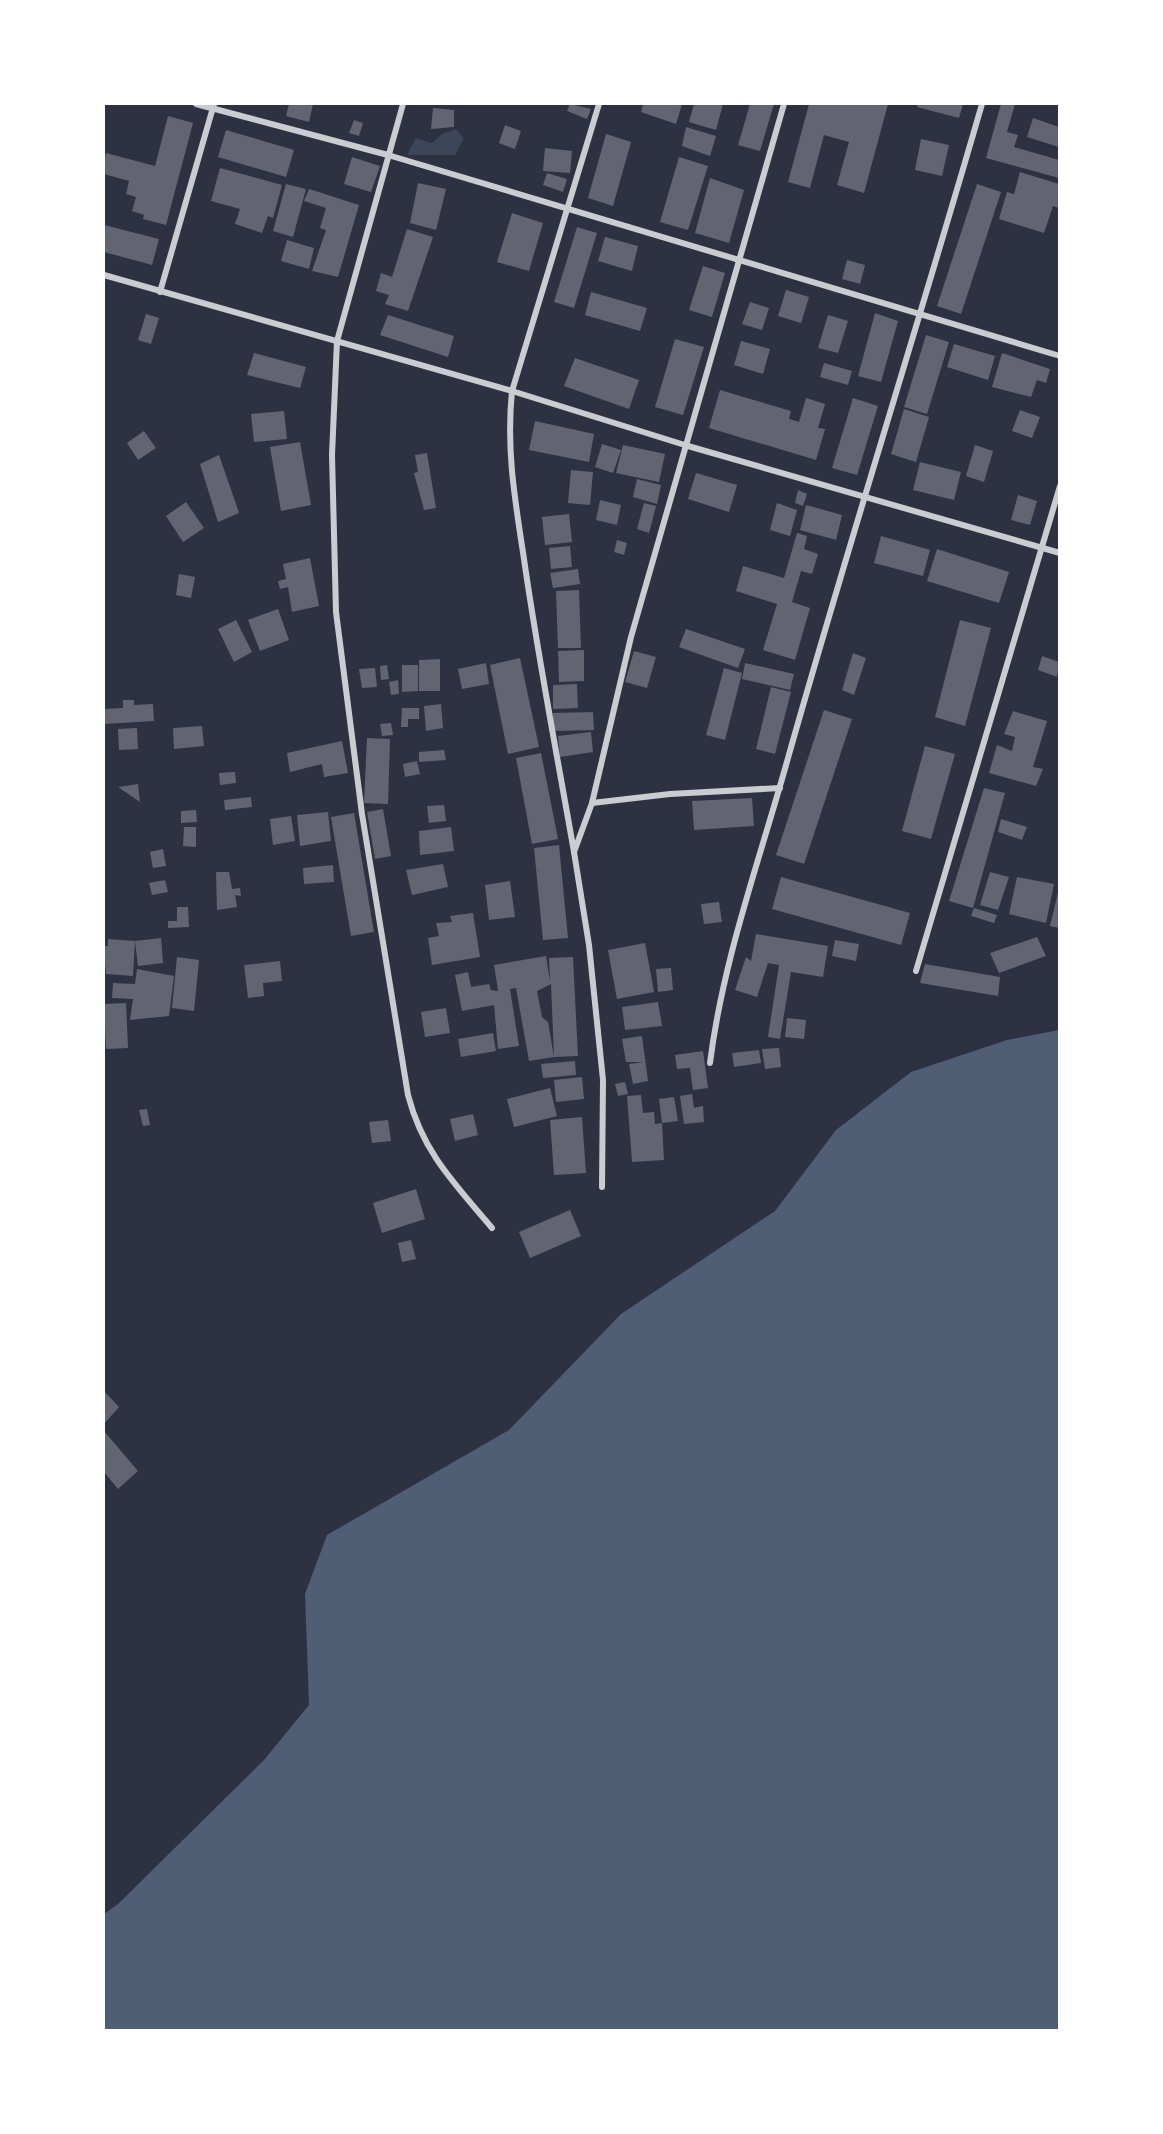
<svg xmlns="http://www.w3.org/2000/svg" width="1163" height="2134" viewBox="0 0 1163 2134" font-family="'Asap Condensed',sans-serif">
  <style>
    .green { fill: #3c4559 }
    .water { fill: #4f5d75 }
    .building { fill: #626471 }
    .lines { fill: none; stroke-linecap: round; stroke-linejoin: round }
    .minor { stroke: #caccd0; stroke-width: 6 }
  </style>
  <rect width="100%" height="100%" fill="#2d3142"/>
  <polygon class="green" points="456,129 464,138 455,155 407,155 416,138 432,143 442,134"/>
  <polygon class="water" points="1059,1030 1059,2030 104,2030 104,1914 118,1904 264,1760 309,1705 305,1594 327,1535 509,1430 621,1314 775,1211 836,1130 911,1072 1007,1040"/>
  <g class="building">
    <polygon points="289,104 313,104 309,122 286,116"/>
    <polygon points="570,104 591,109 587,119 567,111"/>
    <polygon points="643,104 682,104 676,124 641,112"/>
    <polygon points="694,104 723,104 716,130 689,122"/>
    <polygon points="750,104 774,104 760,151 738,145"/>
    <polygon points="809,104 888,104 864,193 837,185 849,142 824,135 810,188 788,182"/>
    <polygon points="918,104 963,104 959,118 917,107"/>
    <polygon points="1001,104 1015,104 1007,132 1018,135 1014,147 1059,160 1059,178 986,158"/>
    <polygon points="433,108 454,110 454,127 431,129"/>
    <polygon points="168,116 193,123 166,225 143,219 144,215 132,211 136,197 126,194 129,181 104,174 104,163 106,153 155,166"/>
    <polygon points="1033,118 1059,127 1059,147 1027,137"/>
    <polygon points="354,120 363,123 359,136 349,133"/>
    <polygon points="505,125 521,131 515,149 499,143"/>
    <polygon points="686,127 716,136 710,156 682,146"/>
    <polygon points="226,130 294,150 286,177 218,157"/>
    <polygon points="606,134 631,142 613,206 588,198"/>
    <polygon points="921,139 949,145 942,176 915,170"/>
    <polygon points="545,148 572,151 570,173 543,171"/>
    <polygon points="352,157 380,166 371,192 344,184"/>
    <polygon points="679,157 708,166 688,230 660,222"/>
    <polygon points="220,168 282,185 273,218 268,216 262,233 235,224 240,209 211,201"/>
    <polygon points="1020,172 1059,184 1059,208 1053,206 1044,233 999,219 1007,192 1014,194"/>
    <polygon points="547,173 567,179 563,192 543,185"/>
    <polygon points="710,178 744,190 729,243 695,233"/>
    <polygon points="418,183 446,189 436,230 410,223"/>
    <polygon points="286,184 306,189 293,237 273,231"/>
    <polygon points="977,184 1001,192 961,314 937,306"/>
    <polygon points="309,189 359,205 338,277 312,271 326,230 320,228 326,208 304,201"/>
    <polygon points="512,213 543,223 529,271 497,262"/>
    <polygon points="104,225 159,239 152,265 104,252"/>
    <polygon points="577,227 597,233 574,308 554,302"/>
    <polygon points="407,229 433,237 408,311 385,304 389,295 376,291 381,273 392,277"/>
    <polygon points="605,237 638,246 632,271 598,261"/>
    <polygon points="287,240 314,248 309,269 281,261"/>
    <polygon points="847,260 865,265 860,284 842,279"/>
    <polygon points="703,266 725,273 712,317 689,310"/>
    <polygon points="786,290 809,297 801,323 778,316"/>
    <polygon points="591,292 647,308 640,331 585,315"/>
    <polygon points="750,302 769,308 762,330 742,324"/>
    <polygon points="875,313 898,321 881,382 858,376"/>
    <polygon points="146,314 159,318 151,344 138,340"/>
    <polygon points="388,315 454,336 448,357 380,335"/>
    <polygon points="828,315 848,321 838,353 818,348"/>
    <polygon points="926,335 949,342 927,414 904,407"/>
    <polygon points="675,339 704,347 683,415 655,407"/>
    <polygon points="741,341 770,349 763,374 734,365"/>
    <polygon points="954,344 995,356 988,380 947,367"/>
    <polygon points="254,353 306,367 300,388 247,375"/>
    <polygon points="1002,353 1050,369 1046,383 1037,380 1031,397 992,387"/>
    <polygon points="575,358 639,380 629,409 564,386"/>
    <polygon points="824,363 852,371 848,385 820,377"/>
    <polygon points="720,390 791,411 789,419 799,422 806,398 825,404 818,428 825,429 816,460 709,428"/>
    <polygon points="853,398 878,406 857,475 832,468"/>
    <polygon points="904,409 929,417 916,462 891,454"/>
    <polygon points="1020,410 1040,417 1032,438 1012,431"/>
    <polygon points="284,411 287,439 254,442 251,414"/>
    <polygon points="535,421 594,434 589,462 529,450"/>
    <polygon points="144,431 156,448 138,460 127,443"/>
    <polygon points="300,442 311,505 281,511 270,447"/>
    <polygon points="602,444 621,450 613,473 595,467"/>
    <polygon points="623,445 665,454 659,482 616,473"/>
    <polygon points="975,445 993,451 984,482 966,476"/>
    <polygon points="427,453 436,508 424,510 414,473 418,472 415,455"/>
    <polygon points="219,455 239,513 218,522 200,464"/>
    <polygon points="920,462 961,472 954,500 913,490"/>
    <polygon points="571,470 593,472 590,505 568,503"/>
    <polygon points="696,473 737,485 729,512 688,499"/>
    <polygon points="637,479 661,485 657,504 633,497"/>
    <polygon points="798,490 807,494 803,506 795,503"/>
    <polygon points="1018,495 1037,501 1030,525 1011,520"/>
    <polygon points="600,500 621,505 617,525 596,520"/>
    <polygon points="186,502 204,528 183,542 166,516"/>
    <polygon points="644,503 656,506 649,533 637,529"/>
    <polygon points="777,503 797,510 790,536 770,530"/>
    <polygon points="806,505 842,515 836,540 800,530"/>
    <polygon points="569,514 572,542 545,545 542,517"/>
    <polygon points="797,533 807,536 804,549 818,554 812,574 801,571 792,602 810,608 795,660 763,650 777,604 736,591 743,566 784,578"/>
    <polygon points="881,536 930,550 923,576 874,563"/>
    <polygon points="617,540 627,543 624,555 614,552"/>
    <polygon points="570,546 572,567 551,569 549,548"/>
    <polygon points="937,549 1009,572 999,603 927,581"/>
    <polygon points="310,558 319,606 292,612 288,587 280,589 278,581 286,579 283,564"/>
    <polygon points="578,569 580,584 553,588 550,573"/>
    <polygon points="179,574 195,577 191,598 176,595"/>
    <polygon points="579,590 581,648 558,648 556,591"/>
    <polygon points="278,609 289,640 260,651 248,620"/>
    <polygon points="236,620 252,652 234,662 218,629"/>
    <polygon points="960,620 991,628 965,726 935,717"/>
    <polygon points="686,629 745,649 738,668 679,647"/>
    <polygon points="584,650 584,681 559,682 558,651"/>
    <polygon points="634,651 656,657 647,688 625,682"/>
    <polygon points="853,653 866,658 854,695 842,690"/>
    <polygon points="1042,656 1059,662 1057,677 1038,670"/>
    <polygon points="520,658 539,747 508,754 490,665"/>
    <polygon points="440,659 440,691 419,691 419,660"/>
    <polygon points="486,663 489,684 462,689 458,669"/>
    <polygon points="745,663 794,674 790,690 742,679"/>
    <polygon points="387,665 389,679 381,680 380,666"/>
    <polygon points="402,665 418,665 418,691 402,692"/>
    <polygon points="375,668 377,687 362,688 359,669"/>
    <polygon points="724,668 742,673 725,740 706,735"/>
    <polygon points="398,680 399,694 391,695 389,682"/>
    <polygon points="577,684 578,708 553,709 553,685"/>
    <polygon points="771,687 791,692 775,754 756,749"/>
    <polygon points="123,700 134,700 134,705 153,704 154,721 105,724 104,709 123,708"/>
    <polygon points="441,704 443,728 426,731 424,706"/>
    <polygon points="402,708 419,708 419,719 408,719 408,727 401,727"/>
    <polygon points="824,710 852,719 804,864 776,855"/>
    <polygon points="1013,711 1047,721 1033,767 1043,769 1036,786 989,773 997,745 1012,751 1015,737 1004,734"/>
    <polygon points="593,712 594,730 553,731 553,713"/>
    <polygon points="391,723 393,735 382,736 380,724"/>
    <polygon points="202,726 204,746 174,749 173,728"/>
    <polygon points="137,728 138,749 119,750 118,729"/>
    <polygon points="591,732 593,752 560,757 558,736"/>
    <polygon points="367,738 390,739 388,804 364,803"/>
    <polygon points="342,741 348,773 324,777 322,764 290,772 287,753"/>
    <polygon points="925,746 955,754 931,839 902,831"/>
    <polygon points="444,750 446,760 419,762 419,752"/>
    <polygon points="541,753 558,839 532,844 516,758"/>
    <polygon points="417,761 420,774 405,777 403,764"/>
    <polygon points="235,772 236,783 220,785 219,773"/>
    <polygon points="138,784 140,802 118,787"/>
    <polygon points="984,788 1005,793 973,908 949,901"/>
    <polygon points="251,797 252,807 225,810 224,800"/>
    <polygon points="752,798 754,826 694,830 692,801"/>
    <polygon points="444,805 446,821 429,823 427,806"/>
    <polygon points="383,809 391,856 375,859 367,812"/>
    <polygon points="196,810 197,822 181,823 181,811"/>
    <polygon points="328,812 331,841 300,846 297,815"/>
    <polygon points="354,813 374,932 351,936 331,817"/>
    <polygon points="291,816 295,841 273,845 270,819"/>
    <polygon points="1001,819 1027,827 1022,840 998,832"/>
    <polygon points="184,827 196,827 196,847 183,846"/>
    <polygon points="451,827 454,851 420,855 419,831"/>
    <polygon points="559,845 568,938 543,940 534,848"/>
    <polygon points="163,849 166,866 153,868 150,852"/>
    <polygon points="443,864 448,887 412,895 406,870"/>
    <polygon points="333,865 334,882 304,884 303,868"/>
    <polygon points="216,872 229,872 232,889 240,888 241,896 235,895 237,907 217,910"/>
    <polygon points="990,872 1009,877 998,910 980,905"/>
    <polygon points="781,877 910,913 901,945 772,909"/>
    <polygon points="1017,877 1054,884 1046,923 1009,914"/>
    <polygon points="165,880 168,892 152,895 149,883"/>
    <polygon points="510,881 515,917 489,920 485,885"/>
    <polygon points="1059,888 1059,928 1050,926"/>
    <polygon points="719,902 722,922 704,924 701,904"/>
    <polygon points="177,907 188,907 189,927 168,928 168,921 177,921"/>
    <polygon points="974,908 997,915 994,923 971,916"/>
    <polygon points="473,913 480,957 432,965 428,938 439,936 436,923 452,922 450,916"/>
    <polygon points="756,934 828,946 823,977 791,972 780,1039 768,1037 779,965 768,963 757,997 735,990 746,957 751,961"/>
    <polygon points="1037,937 1046,956 999,973 990,953"/>
    <polygon points="161,938 163,963 138,966 135,941 133,976 106,974 104,950 104,946 108,946 108,939 135,941"/>
    <polygon points="835,940 859,944 856,961 832,956"/>
    <polygon points="645,943 654,992 617,999 608,950"/>
    <polygon points="546,956 550,982 549,958 573,957 578,1056 554,1057 551,984 537,991 542,1017 548,1022 554,1057 529,1061 516,988 510,989 519,1046 498,1049 494,1005 462,1011 455,975 468,972 471,987 489,984 491,990 498,991 494,965"/>
    <polygon points="177,957 199,960 194,1011 172,1008"/>
    <polygon points="280,961 282,981 263,983 264,996 248,998 244,965"/>
    <polygon points="925,964 1000,977 998,996 920,983"/>
    <polygon points="671,968 673,990 658,992 656,969"/>
    <polygon points="137,969 174,976 169,1016 130,1020 133,999 112,998 113,983 135,984"/>
    <polygon points="658,1002 662,1026 625,1030 622,1007"/>
    <polygon points="126,1003 128,1048 106,1049 104,1004"/>
    <polygon points="446,1008 450,1033 425,1037 421,1012"/>
    <polygon points="787,1018 806,1020 804,1039 785,1037"/>
    <polygon points="493,1033 496,1051 461,1057 458,1039"/>
    <polygon points="642,1036 648,1081 633,1084 629,1064 644,1062 626,1062 622,1039"/>
    <polygon points="779,1048 781,1067 765,1069 762,1049"/>
    <polygon points="759,1050 761,1063 734,1067 732,1053"/>
    <polygon points="703,1051 708,1088 693,1090 690,1068 677,1069 675,1055"/>
    <polygon points="575,1061 576,1075 543,1078 541,1064"/>
    <polygon points="582,1077 584,1099 556,1102 554,1080"/>
    <polygon points="625,1082 628,1094 618,1096 615,1084"/>
    <polygon points="550,1088 557,1116 514,1127 507,1099"/>
    <polygon points="692,1094 694,1108 703,1106 704,1122 684,1124 680,1096"/>
    <polygon points="641,1095 643,1113 654,1112 655,1124 662,1123 659,1099 674,1097 678,1121 662,1123 664,1160 632,1162 627,1096"/>
    <polygon points="147,1109 150,1125 143,1126 139,1110"/>
    <polygon points="473,1114 478,1135 455,1141 450,1119"/>
    <polygon points="582,1117 586,1173 554,1175 550,1120"/>
    <polygon points="388,1120 391,1141 372,1143 369,1122"/>
    <polygon points="416,1189 425,1219 382,1233 373,1203"/>
    <polygon points="570,1210 581,1236 530,1258 519,1232"/>
    <polygon points="411,1240 416,1259 402,1262 398,1243"/>
    <polygon points="104,1391 119,1407 104,1424"/>
    <polygon points="104,1431 138,1471 118,1489 104,1472"/>
  </g>
  <g class="lines">
    <g class="minor">
      <polyline points="196,104 388,155 1060,356"/>
      <path d="M403,104L337,341L332,455L336,612L362,814L408,1095C423,1153 455,1184 492,1228"/>
      <path d="M599,104L512,391C506,450 515,500 524,559C538,657 557,755 574,852L592,803L631,637L784,104"/>
      <polyline points="104,275 512,391 688,446 1060,553"/>
      <polyline points="160,292 214,104"/>
      <polyline points="592,803 670,794 780,788"/>
      <polyline points="574,852 589,945 603,1080 602,1187"/>
      <polyline points="916,971 1060,486"/>
      <path d="M710,1063C723,959 760,859 788,758C850,539 919,322 982,104"/>
    </g>
  </g>
  <rect width="1163" height="2134" fill="none" stroke="#ffffff" stroke-width="210"/>
</svg>
